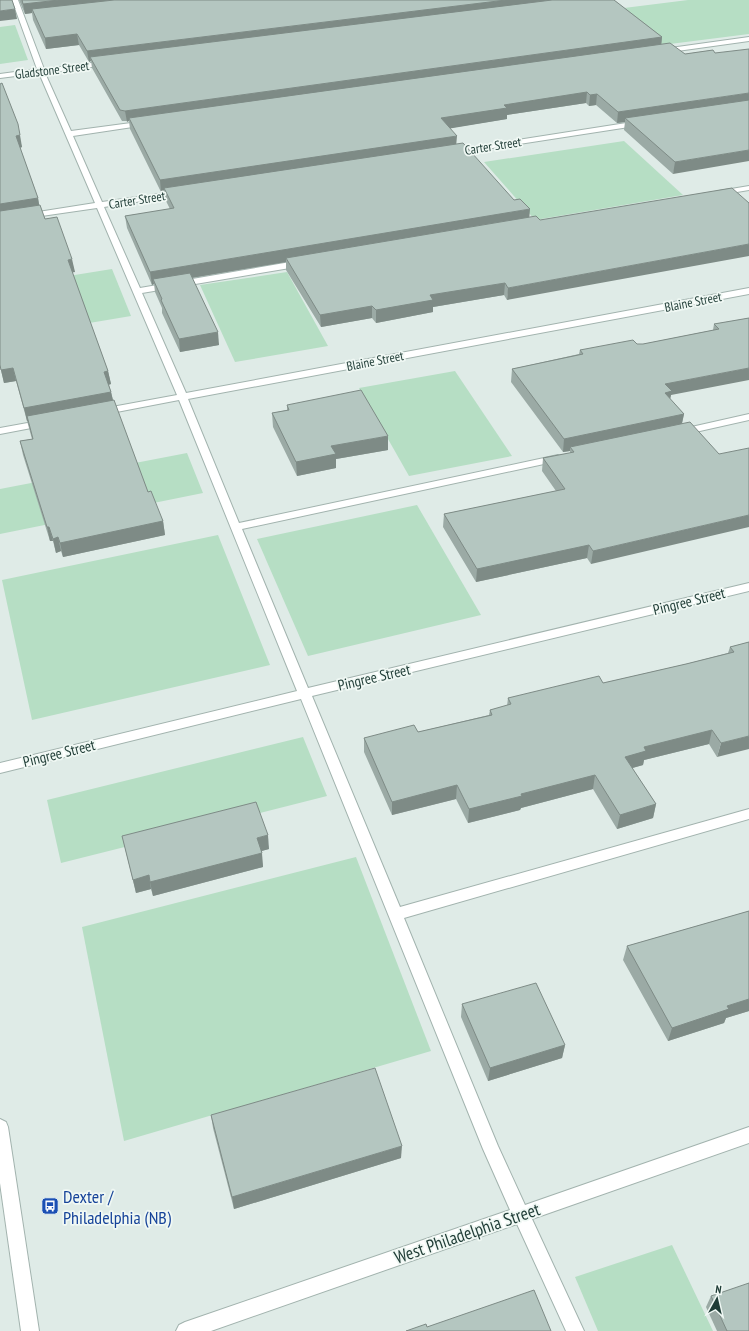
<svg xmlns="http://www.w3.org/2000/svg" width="749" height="1331" viewBox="0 0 749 1331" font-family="'PT Sans Narrow',sans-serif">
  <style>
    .green { fill: #b6dec4 }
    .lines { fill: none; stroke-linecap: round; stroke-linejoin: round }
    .minor-casing { stroke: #a2b3ae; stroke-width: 2 }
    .minor { fill: #fff; fill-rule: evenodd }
    .wall { fill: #9baaa5 }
    .shaded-wall { fill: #7e8b86 }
    .building { fill: #b4c6c0; stroke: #7e8b86 }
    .labels { text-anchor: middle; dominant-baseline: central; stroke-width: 3.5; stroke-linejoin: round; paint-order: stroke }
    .far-street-label { font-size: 13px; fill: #1f3c36; stroke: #f0f8f4 }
    .street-label { font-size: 15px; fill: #1f3c36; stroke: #f0f8f4 }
    .near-transit-label { font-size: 18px; fill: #164399; stroke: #f0f8f4; text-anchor: start }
    .near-street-label { font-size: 18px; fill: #1f3c36; stroke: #f0f8f4 }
  </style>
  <rect width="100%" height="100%" fill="#dfebe7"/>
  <g class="green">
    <polygon points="688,0 749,0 749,34 662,45 616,9"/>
    <polygon points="15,25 28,60 0,64 0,27"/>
    <polygon points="624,141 683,195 535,220 484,162"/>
    <polygon points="112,269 131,316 0,338 0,287"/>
    <polygon points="287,272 328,346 235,362 200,285"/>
    <polygon points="455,371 512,456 409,476 359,388"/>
    <polygon points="187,453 203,493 0,534 0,489"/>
    <polygon points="417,505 481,615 308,656 257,539"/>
    <polygon points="218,535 270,665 32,720 2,580"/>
    <polygon points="303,737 327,796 61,863 47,800"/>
    <polygon points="356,857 431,1051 124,1141 82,927"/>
    <polygon points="672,1245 713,1331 598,1331 575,1277"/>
  </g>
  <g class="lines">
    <defs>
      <g id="minor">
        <polygon points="12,0 18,0 44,69 107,61 110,63 107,65 45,73 71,131 146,121 150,123 146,125 73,136 102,202 180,191 184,193 180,195 104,207 140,288 302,260 306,263 302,266 142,293 186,393 749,288 749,294 188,399 239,523 558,455 563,458 558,461 242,529 308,688 749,583 749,591 312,696 400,907 749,809 749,819 404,918 498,1146 525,1205 749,1127 749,1143 532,1219 584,1331 566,1331 517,1224 211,1331 176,1331 179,1325 185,1322 510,1210 483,1149 301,699 0,773 0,763 297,691 179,400 101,415 96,412 101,409 177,395 97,208 0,222 0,218 95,203 39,73 0,78 0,74 37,69"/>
        <polygon points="749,37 749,41 663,53 660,51 663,49"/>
        <polygon points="639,121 643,123 642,125 454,154 450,152 454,150"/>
        <polygon points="749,186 749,190 719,195 715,193 719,191"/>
        <polygon points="749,414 749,420 682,435 677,432 678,430"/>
        <polygon points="44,420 47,421 49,423 47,425 0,434 0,428"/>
        <polygon points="0,1119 6,1122 8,1127 39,1331 21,1331 0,1183"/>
      </g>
    </defs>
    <use href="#minor" class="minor-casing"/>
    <use href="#minor" class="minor"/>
  </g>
  <g class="wall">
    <polygon points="19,0 614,0 662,37 661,44 685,54 713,50 673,174 624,130 625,122 617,123 596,105 589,106 586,103 507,115 507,119 450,128 456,144 514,200 520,199 507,300 504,295 433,307 433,312 376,323 372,318 321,327 286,270 286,262 192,278 219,345 180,352 162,313 162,308 155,292 154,284 152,285 127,228 125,216 170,209 165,199 164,191 161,192 130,129 129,121 122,121 92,68 91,61 89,62 79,45 46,49 33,20 32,13 25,14"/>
    <polygon points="0,84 22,147 20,148 38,198 39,205 45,219 75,272 72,272 108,371 111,384 109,385 111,392 113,400 148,492 163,521 165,535 63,557 61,551 56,553 53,541 50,541 23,455 20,441 32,439 16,381 4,383 0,366"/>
    <polygon points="749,318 671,395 670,399 684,414 682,424 591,564 587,558 476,582 443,527 444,514 556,491 542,471 543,458 570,453 570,451 563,452 511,382 512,369 579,354 580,350 643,344 713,330 714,324"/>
    <polygon points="287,405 388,450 336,459 336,468 297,476 273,427 272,413 287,410"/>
    <polygon points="749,642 717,757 709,744 644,760 643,765 632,768 656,804 653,818 617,829 593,789 521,808 520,810 468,823 456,799 392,815 364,752 364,738 418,732 489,715 490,710 507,706 508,698 603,683 686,664 728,653 730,647"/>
    <polygon points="122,836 269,849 261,851 263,867 153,896 151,889 136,893"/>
    <polygon points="749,911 749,1011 726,1018 724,1023 668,1041 623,960 627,946"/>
    <polygon points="462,1004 565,1045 562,1058 488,1081 461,1017"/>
    <polygon points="211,1115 401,1158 234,1209 213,1128"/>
    <polygon points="711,1296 749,1331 717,1331 706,1307"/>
  </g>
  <g class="shaded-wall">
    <polygon points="59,0 144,0 32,9 32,13 25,14 23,4"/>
    <polygon points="506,0 586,0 90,57 91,61 89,62 87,51"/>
    <polygon points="15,9 17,19 0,21 0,11"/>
    <polygon points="77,34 79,45 46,49 45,38"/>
    <polygon points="662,37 661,48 129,118 129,121 127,122 125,111"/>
    <polygon points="587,92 586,103 507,115 507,119 441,130 441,118 504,105"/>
    <polygon points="749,93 749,104 625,118 625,122 617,123 618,112"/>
    <polygon points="597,94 596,105 589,106 590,95"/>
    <polygon points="20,135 22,147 19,148 16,136"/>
    <polygon points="457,136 456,147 164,188 164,191 161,192 160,180"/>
    <polygon points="749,150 749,161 673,174 675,162"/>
    <polygon points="38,198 40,210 0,216 0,204"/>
    <polygon points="530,209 529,221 286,258 286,262 155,284 153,279 154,284 152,285 150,272"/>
    <polygon points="749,244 749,256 507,300 508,288"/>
    <polygon points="72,259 75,272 70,273 68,260"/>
    <polygon points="505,283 504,295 433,307 433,312 376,323 376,310 430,295"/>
    <polygon points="372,306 372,318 321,327 320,315"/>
    <polygon points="218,332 219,345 180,352 179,339"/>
    <polygon points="13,368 16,381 4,383 1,370"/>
    <polygon points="749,368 749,380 671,395 669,404 662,406 665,384"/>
    <polygon points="108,371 111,384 106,385 104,372"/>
    <polygon points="111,392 114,405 27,421 24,408"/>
    <polygon points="684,414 681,427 570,447 570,451 563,452 564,439"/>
    <polygon points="388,436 388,450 336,459 336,468 297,476 296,462 331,446"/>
    <polygon points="749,515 749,527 591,564 593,551"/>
    <polygon points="163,521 165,535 63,557 60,543"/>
    <polygon points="47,527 49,527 53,541 50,541"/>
    <polygon points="58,537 61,551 56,553 53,539"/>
    <polygon points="589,545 587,558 476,582 477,569"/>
    <polygon points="712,730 709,744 644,760 643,765 622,771 625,757 644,747"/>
    <polygon points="749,736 749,749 717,757 721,743"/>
    <polygon points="595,775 593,789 521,808 520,810 468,823 469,809 521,794"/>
    <polygon points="457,785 456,799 392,815 392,802"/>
    <polygon points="656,804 653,818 617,829 620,815"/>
    <polygon points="268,835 269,849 258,852 257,838"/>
    <polygon points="262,853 263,867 153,896 150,882"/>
    <polygon points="149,875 151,889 136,893 133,880"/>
    <polygon points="749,999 749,1011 726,1018 724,1023 668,1041 672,1028 727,1006"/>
    <polygon points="565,1045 562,1058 488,1081 490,1068"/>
    <polygon points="402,1146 401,1158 234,1209 232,1197"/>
  </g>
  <g class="building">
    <polygon points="0,0 12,0 15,9 0,11"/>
    <polygon points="22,0 59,0 23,4"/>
    <polygon points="114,0 506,0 87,51 77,34 45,38 32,9"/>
    <polygon points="552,0 614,0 662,37 125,111 120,110 90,57"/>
    <polygon points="670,43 685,54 713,50 715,53 749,49 749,93 618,112 597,94 590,95 587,92 504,105 507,108 441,118 457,136 160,180 129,118"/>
    <polygon points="2,83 18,124 20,135 16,136 38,198 0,204 0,84"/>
    <polygon points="749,100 749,150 675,162 625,118"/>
    <polygon points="463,143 514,200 520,199 530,209 150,272 125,216 174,208 164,188"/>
    <polygon points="732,188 749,203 749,244 508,288 505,283 430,295 433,300 376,310 372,306 320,315 286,258 536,216 540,220"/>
    <polygon points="40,205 45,219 57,217 72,259 68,260 108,371 104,372 111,392 24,408 13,368 1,370 0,365 0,211"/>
    <polygon points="190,273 218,332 179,339 161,300 162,299 153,279"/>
    <polygon points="749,318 749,368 665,384 672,391 665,393 684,414 564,439 512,369 583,354 580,350 633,340 637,344 643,344 719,329 714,324"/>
    <polygon points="361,390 388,436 331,446 336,454 296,462 272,413 289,410 287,405"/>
    <polygon points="114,400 148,492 151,491 163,521 60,543 58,537 53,539 49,527 47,527 20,441 33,439 27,416"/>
    <polygon points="690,422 719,454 749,448 749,515 593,551 589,545 477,569 444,514 565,489 543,458 574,452 570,447"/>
    <polygon points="749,642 749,736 721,743 712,730 644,747 646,751 625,757 656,804 620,815 595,775 521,794 522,796 469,809 457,785 392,802 364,738 414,725 418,732 492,715 490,710 511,704 508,698 599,676 603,683 686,664 734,652 730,647"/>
    <polygon points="256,802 268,835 257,838 262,853 150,882 149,875 133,880 122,836"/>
    <polygon points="749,911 749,999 727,1006 729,1009 672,1028 627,946"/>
    <polygon points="536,983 565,1045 490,1068 462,1004"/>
    <polygon points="375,1068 402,1146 232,1197 211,1115"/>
    <polygon points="749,1283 749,1331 727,1331 711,1296"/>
    <polygon points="534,1290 551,1331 406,1331 426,1324 427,1327"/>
  </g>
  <defs>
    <symbol id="bus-square" viewBox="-11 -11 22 22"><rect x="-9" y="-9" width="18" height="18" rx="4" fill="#1a4fb4" stroke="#f0f8f4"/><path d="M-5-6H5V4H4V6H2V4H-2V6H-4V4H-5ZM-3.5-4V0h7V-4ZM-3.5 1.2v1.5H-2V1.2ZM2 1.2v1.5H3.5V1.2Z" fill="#fff"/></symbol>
  </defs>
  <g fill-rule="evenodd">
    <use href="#bus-square" x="40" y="1196" width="20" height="20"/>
  </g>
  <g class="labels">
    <g class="far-street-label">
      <text transform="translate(52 70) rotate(-7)">Gladstone Street</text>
      <text transform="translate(493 146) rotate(-9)">Carter Street</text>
      <text transform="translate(137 200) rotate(-9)">Carter Street</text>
      <text transform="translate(693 302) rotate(-11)">Blaine Street</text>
      <text transform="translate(375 361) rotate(-11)">Blaine Street</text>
    </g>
    <g class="street-label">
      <text transform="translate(689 601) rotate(-14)">Pingree Street</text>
      <text transform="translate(374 677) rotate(-13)">Pingree Street</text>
      <text transform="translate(59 753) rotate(-14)">Pingree Street</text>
    </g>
    <g class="near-transit-label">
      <text x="63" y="1196">Dexter /<tspan x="63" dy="21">Philadelphia (NB)</tspan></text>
    </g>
    <g class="near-street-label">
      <text transform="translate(467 1233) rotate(-19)">West Philadelphia Street</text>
    </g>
  </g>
  <g transform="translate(717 1299) rotate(8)" stroke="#f0f8f4" stroke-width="3" paint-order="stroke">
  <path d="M0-3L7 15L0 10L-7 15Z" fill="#1f3c36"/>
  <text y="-6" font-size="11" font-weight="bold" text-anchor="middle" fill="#1f3c36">N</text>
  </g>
</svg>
